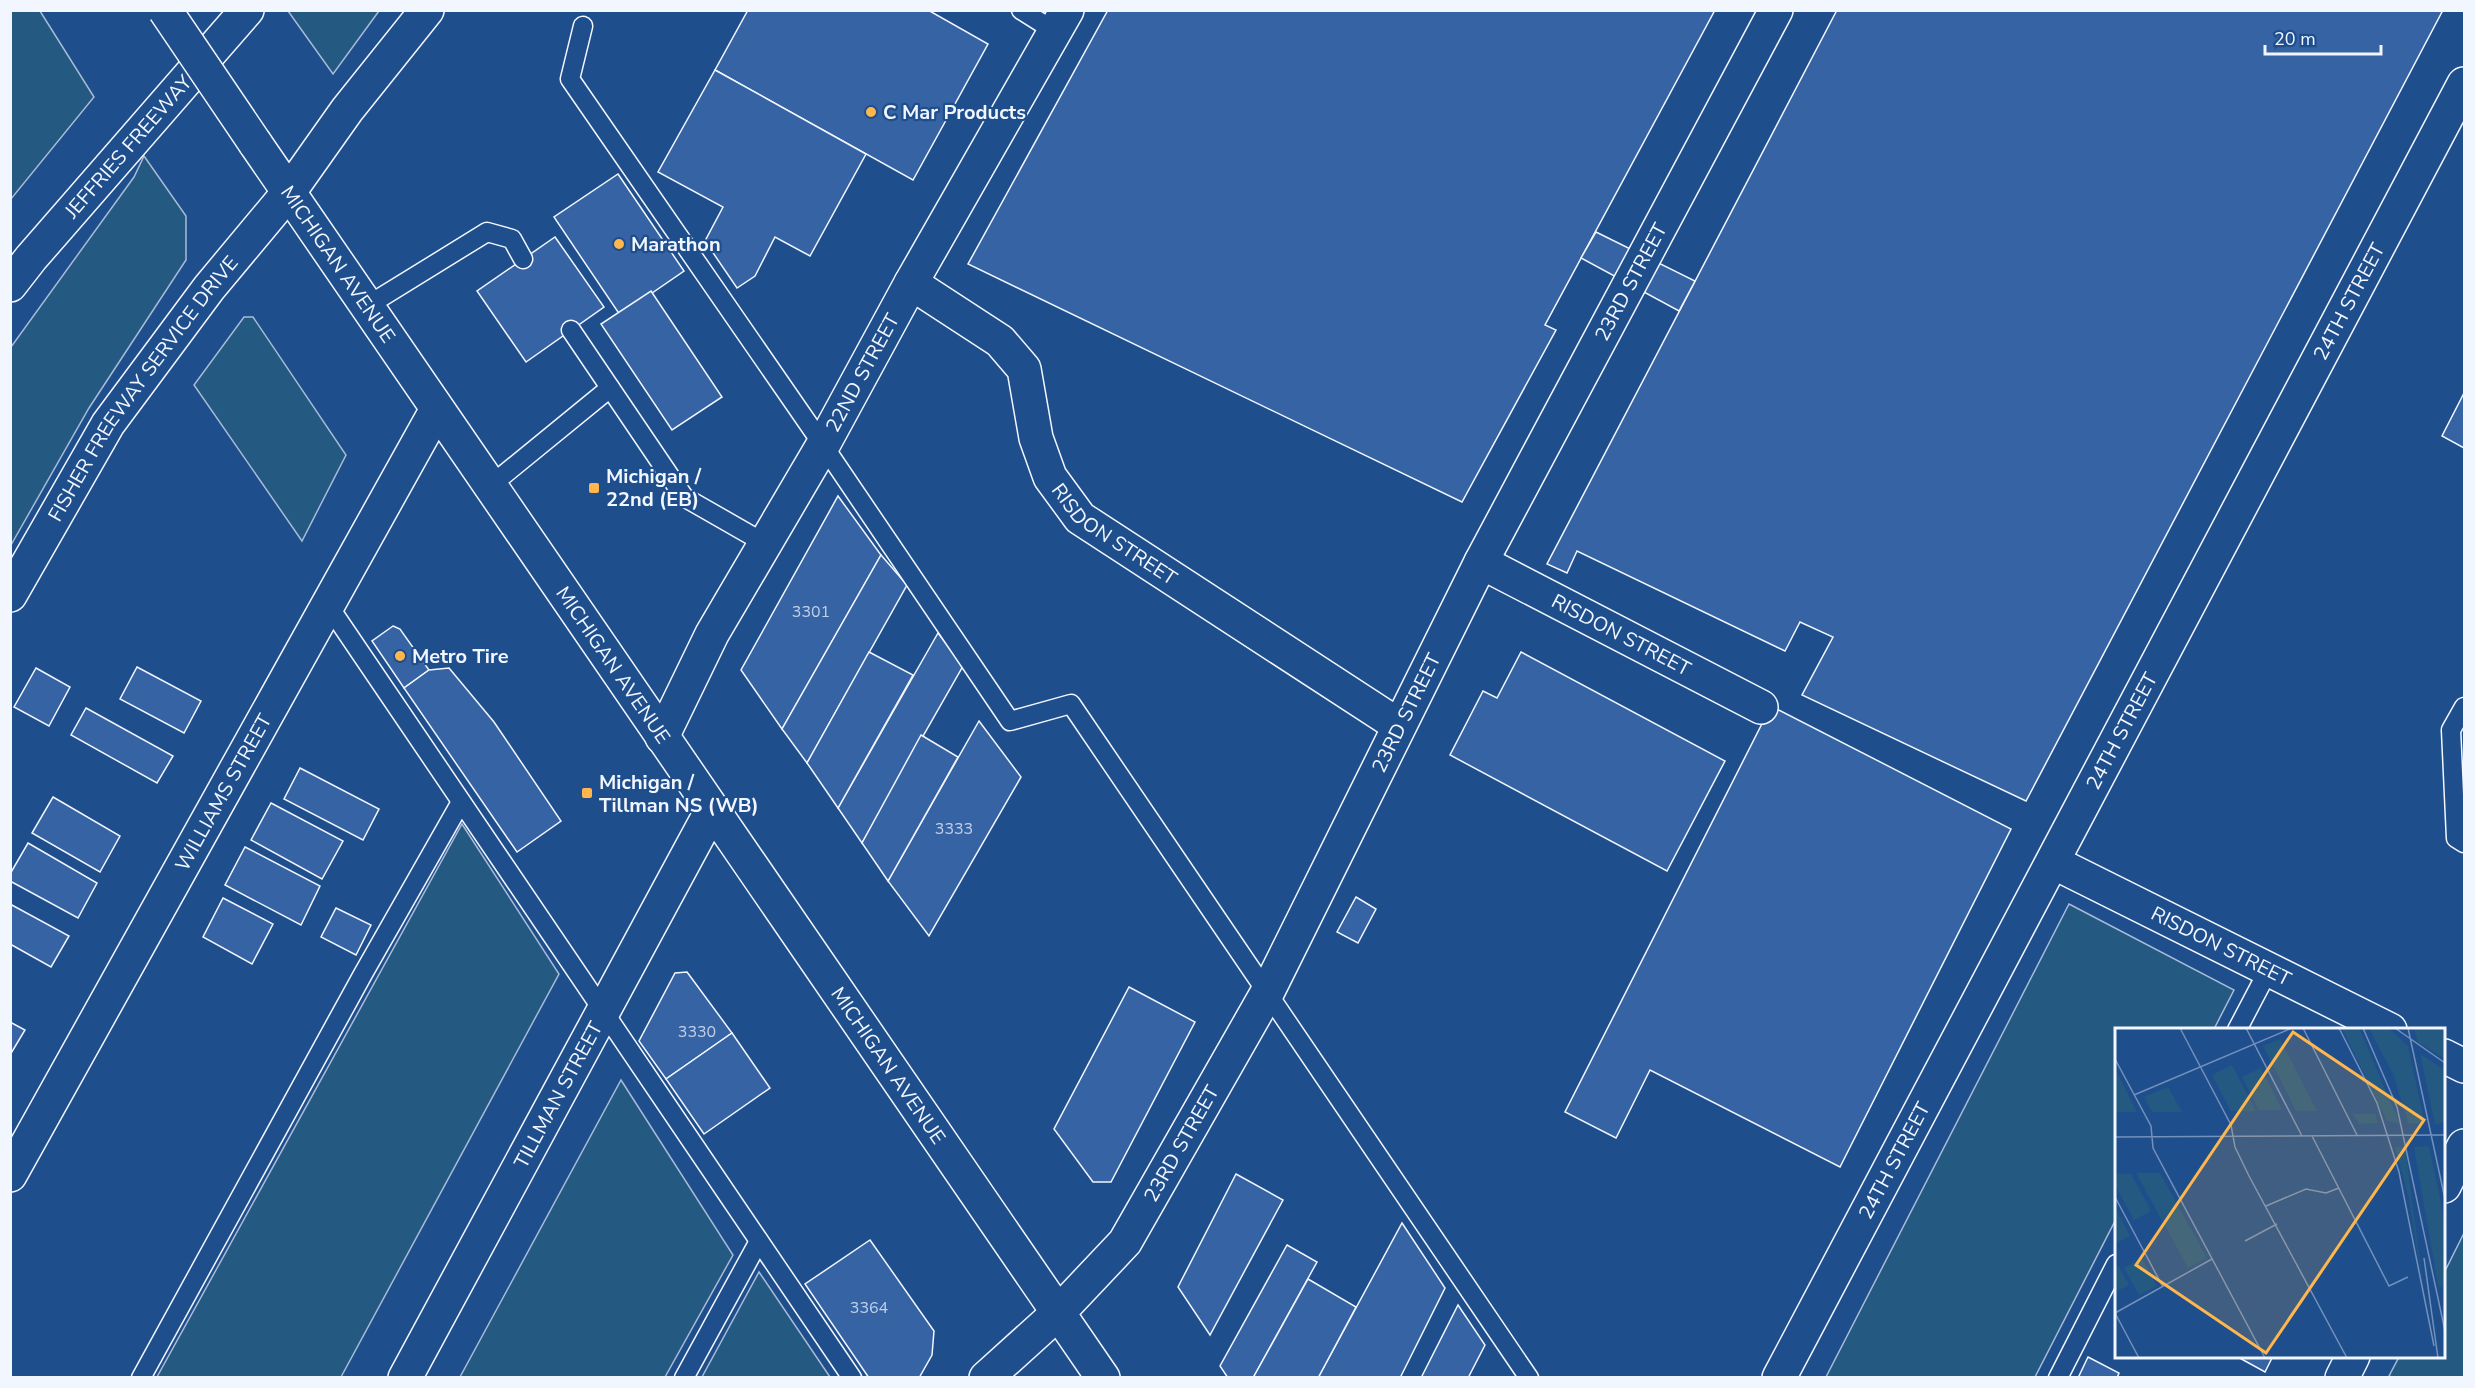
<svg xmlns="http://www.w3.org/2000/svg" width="2475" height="1388" viewBox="0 0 2475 1388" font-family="'Nunito Sans',sans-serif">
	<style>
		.green { fill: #245a82; stroke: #a8bbd7; stroke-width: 1.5 }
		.building { fill: #3563a3; stroke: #f2f6ff; stroke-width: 1.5 }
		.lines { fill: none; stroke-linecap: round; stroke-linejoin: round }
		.lane-casing { stroke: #f2f6ff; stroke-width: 21 }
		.street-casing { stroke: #f2f6ff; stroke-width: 36 }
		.secondary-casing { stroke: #f2f6ff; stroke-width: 36 }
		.primary-casing { stroke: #f2f6ff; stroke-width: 36 }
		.highway-casing { stroke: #f2f6ff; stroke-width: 36 }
		.lane { stroke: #1f4e8c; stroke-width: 18 }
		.street { stroke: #1f4e8c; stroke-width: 33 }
		.secondary { stroke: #1f4e8c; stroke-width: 33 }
		.primary { stroke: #1f4e8c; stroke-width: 33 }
		.highway { stroke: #1f4e8c; stroke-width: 33 }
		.primary-bridge-casing { stroke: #f2f6ff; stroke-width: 36; stroke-linecap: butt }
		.primary-bridge { stroke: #1f4e8c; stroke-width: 33 }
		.poi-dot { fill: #ffb74d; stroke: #1f4e8c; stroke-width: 2 }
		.labels { text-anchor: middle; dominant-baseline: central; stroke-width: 4.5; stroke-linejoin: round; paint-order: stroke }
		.number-label { font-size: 16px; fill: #c3d1e8 }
		.poi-label { font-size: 20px; font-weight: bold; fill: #f2f6ff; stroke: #1f4e8c; text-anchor: start }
		.street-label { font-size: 20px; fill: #f2f6ff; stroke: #1f4e8c }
		.inset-road { fill: none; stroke: #7391ba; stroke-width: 1.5 }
		.view { fill: #ffb74d; fill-opacity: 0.15; stroke: #ffb74d; stroke-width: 3 }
		.inset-edge { fill: none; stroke: #f2f6ff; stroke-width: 3 }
	</style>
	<rect width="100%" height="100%" fill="#1f4e8c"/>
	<g class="green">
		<path d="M11,10L40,11L94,97L11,199Z"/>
		<path d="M288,11H379L333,74Z"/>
		<path d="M144,156L186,216V260L89,408L11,545V347L134,177Z"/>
		<path d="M244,317H253L346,455L302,541L194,385Z"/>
		<path d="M462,824L559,974L341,1377H157Z"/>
		<path d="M2069,904L2234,990L2214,1029L2116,1030V1219L2035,1377H1826Z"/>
		<path d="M621,1080L733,1255L665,1377H460Z"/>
		<path d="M2464,1233V1377H2392L2389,1376L2399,1357L2444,1356V1273Z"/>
		<path d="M759,1272L830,1377H702Z"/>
	</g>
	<g class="building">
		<path d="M748,10H928L988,44L913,180L715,70Z"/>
		<path d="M1108,10H1715L1545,325L1556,330L1462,502L968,264Z"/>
		<path d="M1837,10H2443L2026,801L1802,695L1833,637L1800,622L1785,651L1577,551L1567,573L1547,564Z"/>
		<path d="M715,70L866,154L810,256L775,237L755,276L737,288L705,241L723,207L658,172Z"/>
		<path d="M618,174L684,271L620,315L554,217Z"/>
		<path d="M1596,232L1695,281L1679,311L1581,258Z"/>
		<path d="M555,237L604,307L526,362L477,291Z"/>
		<path d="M651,291L722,397L672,430L601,324Z"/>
		<path d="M2464,393V448L2442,436Z"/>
		<path d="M838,496L881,555L782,729L741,670Z"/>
		<path d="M881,555L907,585L807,763L782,729Z"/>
		<path d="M393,626L400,629L429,670L404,688L372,641Z"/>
		<path d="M938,633L963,666L862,843L838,808Z"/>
		<path d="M869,652L913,675L838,808L807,763Z"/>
		<path d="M1521,652L1725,761L1667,871L1450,755L1483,691L1497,698Z"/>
		<path d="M137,667L201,701L184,733L120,699Z"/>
		<path d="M36,668L70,687L49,726L14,707Z"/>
		<path d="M449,668L494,722L561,821L517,852L404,688L429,670Z"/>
		<path d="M1771,706L2011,829L1840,1167L1650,1070L1616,1138L1565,1112Z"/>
		<path d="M86,708L173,756L157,783L71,735Z"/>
		<path d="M979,721L1021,777L929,936L888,881Z"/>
		<path d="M921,735L958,757L888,881L862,843Z"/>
		<path d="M300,768L379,809L363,840L284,799Z"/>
		<path d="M53,797L120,836L100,872L32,833Z"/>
		<path d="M271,803L343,841L322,879L251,840Z"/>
		<path d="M28,843L97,883L78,918L10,881V874Z"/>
		<path d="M245,847L320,886L301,925L225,885Z"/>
		<path d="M1356,897L1376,909L1358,943L1337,932Z"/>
		<path d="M223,898L273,924L252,964L203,937Z"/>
		<path d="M10,904L69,936L51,967L10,944Z"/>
		<path d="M336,908L371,925L356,955L321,937Z"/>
		<path d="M687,972L732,1033L666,1079L639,1041L675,973Z"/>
		<path d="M1129,987L1195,1022L1111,1182H1093L1054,1129Z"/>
		<path d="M10,1022L25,1030L10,1055Z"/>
		<path d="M732,1033L770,1088L704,1134L666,1079Z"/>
		<path d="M1236,1174L1283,1200L1210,1335L1178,1287Z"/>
		<path d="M1402,1223L1445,1288L1400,1378H1318Z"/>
		<path d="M870,1240L934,1331L932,1355L919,1378H869L805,1284Z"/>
		<path d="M1287,1245L1317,1262L1253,1378H1228L1220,1366Z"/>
		<path d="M1308,1279L1356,1307L1318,1378H1253Z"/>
		<path d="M1458,1305L1485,1345L1468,1378H1421Z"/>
		<path d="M2236,1356H2273L2265,1372Z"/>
		<path d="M2088,1357L2119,1373L2117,1378H2078Z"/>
	</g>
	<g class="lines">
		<defs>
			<g id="lane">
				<path d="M1021,10L1056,32"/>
				<path d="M583,26L570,79L823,445L1010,721L1071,704L1529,1378"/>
				<path d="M367,306L487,232L512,239L523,259"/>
				<path d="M571,330L684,497L766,544"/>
				<path d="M490,486L610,388"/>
				<path d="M328,605L852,1378"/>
				<path d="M2464,707L2451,730L2456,838L2464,843"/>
				<path d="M2237,1030L2269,969"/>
				<path d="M141,1378L363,974L461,802"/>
				<path d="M684,1378L759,1241"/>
				<path d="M2058,1378L2116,1264"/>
			</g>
			<g id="street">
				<path id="s1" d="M911,283L1000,341L1024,369L1036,438L1050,477L1080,518L1398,725"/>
				<path id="s2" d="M1481,562L1761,707"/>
				<path id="s3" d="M662,737L712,634L823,445L911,283L1067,10"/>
				<path id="s4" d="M2053,862L2390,1030"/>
				<path d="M2444,1056L2464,1066"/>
				<path id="s5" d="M10,1175L437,409"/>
				<path d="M2444,1186L2464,1146"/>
				<path id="s6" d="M405,1378L712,810"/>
				<path id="s7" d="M986,1378L1058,1313L1125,1242L1266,995L1481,562L1776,10"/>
				<path id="s8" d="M1779,1378L2464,84"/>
				<path d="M2342,1378L2353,1356"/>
			</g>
			<g id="secondary">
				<path id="s9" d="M10,595L108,424L209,288L289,192L347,110L427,10"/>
			</g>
			<g id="primary">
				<path id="s10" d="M255,143L1103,1378"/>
			</g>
			<g id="highway">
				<path id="s11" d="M10,285L31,258L247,10"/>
			</g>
		</defs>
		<use href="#lane" class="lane-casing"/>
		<use href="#street" class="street-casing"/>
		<use href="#secondary" class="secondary-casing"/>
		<use href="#primary" class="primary-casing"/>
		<use href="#highway" class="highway-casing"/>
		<use href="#lane" class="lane"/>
		<use href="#street" class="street"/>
		<use href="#secondary" class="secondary"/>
		<use href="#primary" class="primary"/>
		<use href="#highway" class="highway"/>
		<defs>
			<path id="primary-bridge" d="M165,10L255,143"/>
		</defs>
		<use href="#primary-bridge" class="primary-bridge-casing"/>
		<use href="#primary-bridge" class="primary-bridge"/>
	</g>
	<g class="poi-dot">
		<circle cx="871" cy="112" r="6"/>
		<circle cx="619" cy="244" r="6"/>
		<rect x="588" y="482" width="12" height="12" rx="3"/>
		<circle cx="400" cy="656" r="6"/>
		<rect x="581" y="787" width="12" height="12" rx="3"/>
	</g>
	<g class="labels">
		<g class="number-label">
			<text x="811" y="612">3301</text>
			<text x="954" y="829">3333</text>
			<text x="697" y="1032">3330</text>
			<text x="869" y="1308">3364</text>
		</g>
		<g class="poi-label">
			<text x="883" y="112">C Mar Products</text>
			<text x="631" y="244">Marathon</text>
			<text x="606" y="476">Michigan /<tspan x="606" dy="23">22nd (EB)</tspan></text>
			<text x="412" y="656">Metro Tire</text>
			<text x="599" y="782">Michigan /<tspan x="599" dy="23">Tillman NS (WB)</tspan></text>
		</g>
		<g class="street-label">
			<text stroke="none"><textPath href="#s11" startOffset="182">JEFFRIES FREEWAY</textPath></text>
			<text stroke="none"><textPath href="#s10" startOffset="147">MICHIGAN AVENUE</textPath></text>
			<text stroke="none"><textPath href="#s7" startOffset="1280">23RD STREET</textPath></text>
			<text stroke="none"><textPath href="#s8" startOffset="1218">24TH STREET</textPath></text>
			<text stroke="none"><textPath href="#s3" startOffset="416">22ND STREET</textPath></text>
			<text stroke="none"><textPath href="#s9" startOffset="246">FISHER FREEWAY SERVICE DRIVE</textPath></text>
			<text stroke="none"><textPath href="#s1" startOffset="342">RISDON STREET</textPath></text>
			<text stroke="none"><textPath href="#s2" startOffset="158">RISDON STREET</textPath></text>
			<text stroke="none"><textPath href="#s10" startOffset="633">MICHIGAN AVENUE</textPath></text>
			<text stroke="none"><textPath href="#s7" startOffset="794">23RD STREET</textPath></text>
			<text stroke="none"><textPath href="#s8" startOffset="732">24TH STREET</textPath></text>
			<text stroke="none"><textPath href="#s5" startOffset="438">WILLIAMS STREET</textPath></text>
			<text stroke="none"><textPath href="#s4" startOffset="188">RISDON STREET</textPath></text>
			<text stroke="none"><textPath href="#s10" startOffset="1119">MICHIGAN AVENUE</textPath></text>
			<text stroke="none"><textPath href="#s6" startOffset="322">TILLMAN STREET</textPath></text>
			<text stroke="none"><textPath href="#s7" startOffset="308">23RD STREET</textPath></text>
			<text stroke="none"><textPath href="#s8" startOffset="246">24TH STREET</textPath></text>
		</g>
	</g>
	<g transform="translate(2115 1028)">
		<rect width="330" height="330" fill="#1f4e8c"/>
		<path d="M227,0H244L285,96L272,93ZM254,0H273L293,18L310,96L293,95L279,48ZM299,0H330V31L303,14ZM165,11L202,83H181L148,18ZM305,26L330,42V95L320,96ZM117,37L141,83H116L97,47ZM146,40L167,82H144L127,49ZM0,41L22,84H0ZM53,59L67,84H37L29,69ZM238,86H260L263,95L244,96ZM314,118L330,194L328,260L323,257L299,119ZM280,119H290L311,278L294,171ZM21,145H45L92,230L73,240ZM0,146H16L36,183L19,192L0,157ZM0,179L15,208L0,216ZM27,230L42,258L24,267L9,240ZM3,237L14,257L0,264V238Z" fill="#245a82"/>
		<path class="inset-road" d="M65,0L116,97L120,119L134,148L232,330M131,0L187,108M188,0L242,107M224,0L262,75L284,144L319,318M248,0L282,79L330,303M280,0L330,35M293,0L330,171M0,31L36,98L38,120L150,330M19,67L177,0M197,108L274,258L293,249M0,109L330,107M0,169L48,259M151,178L191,161L211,165L224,160M130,213L162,196M309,230L323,330M0,285L97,231M0,285L24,330"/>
		<path class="view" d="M178,4L309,92L151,325L21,237Z"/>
		<rect width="330" height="330" class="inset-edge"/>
	</g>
	<rect width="2475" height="1388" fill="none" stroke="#f2f6ff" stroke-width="24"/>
	<path d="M2265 45v9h116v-9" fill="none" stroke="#f2f6ff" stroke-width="3"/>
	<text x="2274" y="45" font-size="18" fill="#f2f6ff" stroke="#1f4e8c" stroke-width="4.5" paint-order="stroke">20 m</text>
</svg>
